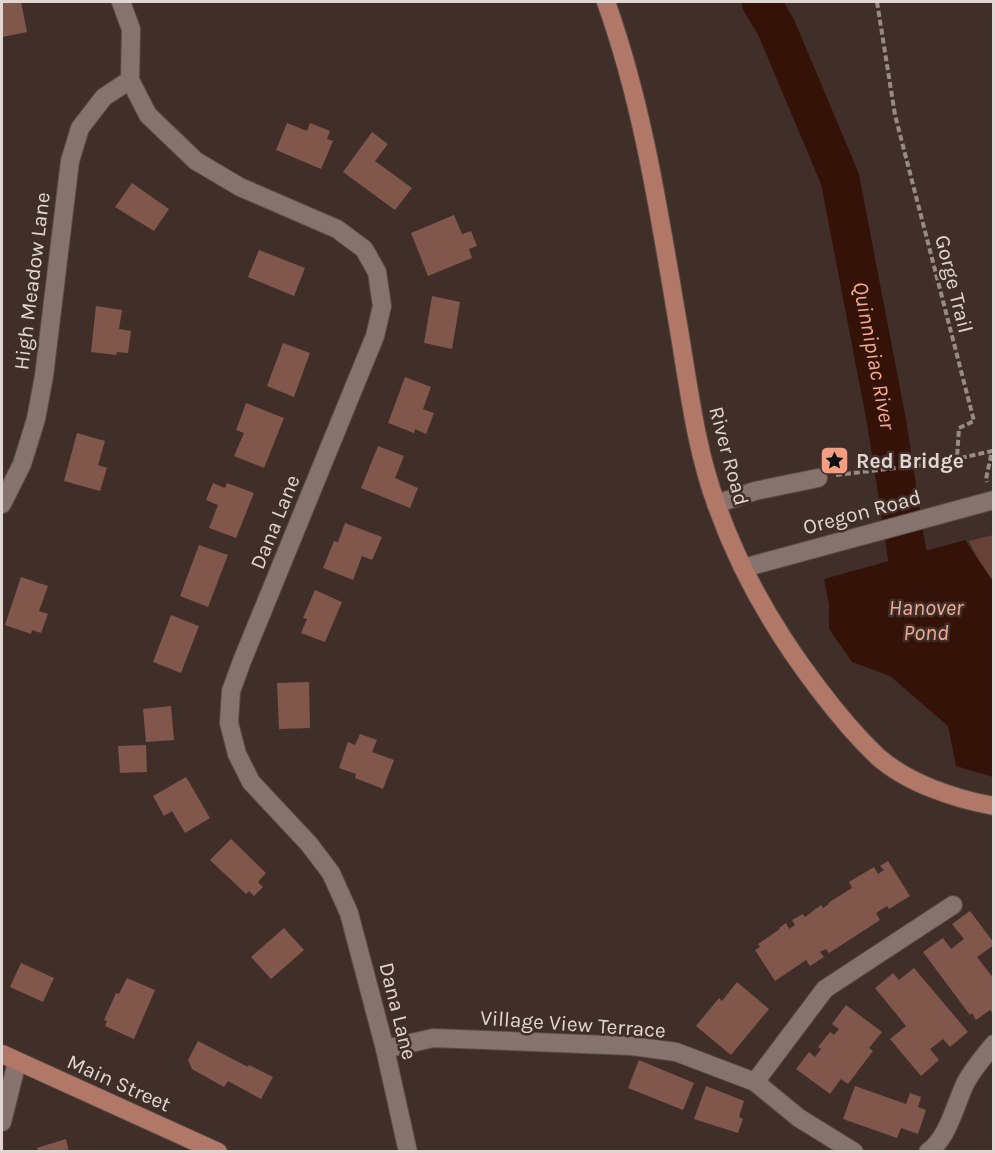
<svg xmlns="http://www.w3.org/2000/svg" width="995" height="1153" viewBox="0 0 995 1153" font-family="Karla,sans-serif">
	<style>
		.green { fill: #674135 }
		.water { fill: #351207 }
		.lines { fill: none; stroke-linecap: round; stroke-linejoin: round }
		.river { stroke: #351207; stroke-width: 39 }
		.building { fill: #80574a }
		.minor-casing { stroke: #5a4c48; stroke-width: 20 }
		.major-casing { stroke: #5a4c48; stroke-width: 20 }
		.path { stroke: #988b86; stroke-width: 4; stroke-dasharray: 6 3; stroke-linecap: butt }
		.minor { stroke: #87736d; stroke-width: 18 }
		.major { stroke: #b17867; stroke-width: 18 }
		.labels { text-anchor: middle; dominant-baseline: central; stroke-width: 5; stroke-linejoin: round; paint-order: stroke }
		.street-label { font-size: 21px; fill: #e1d6d2; stroke: #402f29 }
		.poi-label { font-size: 21px; font-weight: bold; fill: #e1d6d2; stroke: #402f29; text-anchor: start }
		.water-label { font-size: 22px; font-style: italic; fill: #f2ab95; stroke: #402f29 }
	</style>
	<rect width="100%" height="100%" fill="#402f29"/>
	<path class="green" d="M993,535V589L969,541Z"/>
	<path class="water" d="M965,540L993,581V777L956,766L948,726L890,676L852,662L829,629V604L824,579Z"/>
	<g class="lines">
		<path class="river" id="s1" d="M761,2L776,27L840,179L887,424L913,593L923,605"/>
	</g>
	<g class="building">
		<path d="M2,2H21L27,32L2,37Z"/>
		<path d="M287,123L307,131L310,123L330,131L327,139L333,141L321,169L276,150Z"/>
		<path d="M372,132L388,144L375,161L412,188L395,210L343,172Z"/>
		<path d="M132,183L169,209L154,231L115,207Z"/>
		<path d="M454,215L462,234L471,231L477,246L469,249L472,258L428,276L411,233Z"/>
		<path d="M259,250L305,268L294,296L248,277Z"/>
		<path d="M432,296L460,302L452,349L424,343Z"/>
		<path d="M96,306L122,310L119,329L131,331L128,353L117,352L116,355L91,352Z"/>
		<path d="M283,343L310,353L294,397L267,386Z"/>
		<path d="M405,377L431,387L423,409L434,413L426,434L415,429L414,433L388,423Z"/>
		<path d="M246,403L284,418L264,468L234,456L244,433L236,430Z"/>
		<path d="M77,433L105,441L98,465L107,468L100,491L64,481Z"/>
		<path d="M378,446L404,456L395,478L418,488L410,508L361,488Z"/>
		<path d="M213,483L225,488L227,483L254,493L236,538L209,528L218,505L206,500Z"/>
		<path d="M345,523L382,537L372,560L362,556L353,580L323,568L334,541L338,542Z"/>
		<path d="M199,545L228,555L208,607L180,596Z"/>
		<path d="M21,577L48,586L39,611L48,614L41,633L32,630L31,634L5,625Z"/>
		<path d="M315,590L342,602L325,642L301,633L307,619L303,618Z"/>
		<path d="M171,615L199,626L181,673L153,662Z"/>
		<path d="M309,682L310,728L279,729L277,683Z"/>
		<path d="M171,706L174,740L146,742L143,709Z"/>
		<path d="M360,734L377,740L372,752L394,760L383,789L355,778L356,774L339,768L348,742L355,745Z"/>
		<path d="M146,745L147,772L120,773L118,746Z"/>
		<path d="M186,777L210,818L185,833L172,811L164,816L153,796Z"/>
		<path d="M231,839L266,873L258,882L263,887L254,896L249,891L246,894L210,860Z"/>
		<path d="M888,861L910,896L889,909L887,906L876,913L880,920L829,953L826,949L820,952L824,957L810,966L806,960L775,981L755,950L760,947L758,944L780,929L779,928L786,923L789,929L795,925L792,920L803,914L805,917L821,905L823,908L829,904L828,903L852,888L849,882L874,867L878,874L884,870L880,866Z"/>
		<path d="M970,911L994,943V945L977,957L994,979V1015L990,1010L976,1020L972,1013L970,1015L923,952L943,938L951,949L964,939L952,924Z"/>
		<path d="M284,928L304,950L271,979L251,957Z"/>
		<path d="M21,963L54,978L43,1002L10,987Z"/>
		<path d="M914,968L968,1032L950,1047L943,1039L930,1049L939,1060L921,1076L890,1039L906,1026L875,988L893,973L899,980Z"/>
		<path d="M127,978L155,990L134,1039L105,1026L107,1021L104,1020L116,993L119,994Z"/>
		<path d="M737,982L769,1009L731,1055L696,1026L719,998L722,1001Z"/>
		<path d="M846,1005L882,1032L869,1048L873,1051L848,1084L841,1079L830,1094L796,1069L809,1052L815,1057L821,1049L818,1047L830,1032L834,1035L839,1029L832,1024Z"/>
		<path d="M198,1041L248,1067L249,1065L273,1077L261,1099L228,1081L224,1087L192,1069L188,1060Z"/>
		<path d="M639,1060L694,1083L683,1110L628,1088Z"/>
		<path d="M706,1086L744,1101L739,1117L743,1119L738,1133L694,1119Z"/>
		<path d="M855,1086L906,1104L910,1093L921,1097L918,1107L926,1110L918,1134L901,1128L897,1138L843,1119Z"/>
		<path d="M66,1139L69,1152H38L37,1148Z"/>
	</g>
	<g class="lines">
		<defs>
			<g id="minor">
				<path d="M121,2L131,29L130,80L148,115L196,161L240,187L337,229L364,249L377,272L382,306L375,336L242,661L231,691L229,723L237,754L251,782L309,844L331,873L349,913L385,1049L408,1152"/>
				<path d="M2,504L22,464L36,419L44,376L70,161L80,128L104,97L130,80"/>
				<path d="M716,504L755,491L818,478"/>
				<path d="M743,568L994,500"/>
				<path d="M385,1049L433,1038L632,1046L676,1052L755,1082L825,989L953,905"/>
				<path d="M755,1082L799,1118L854,1152"/>
				<path d="M2,1122L17,1062"/>
				<path d="M928,1152C949,1137 955,1104 966,1082C973,1069 984,1056 994,1044"/>
			</g>
			<g id="major">
				<path d="M606,2C644,108 660,219 679,330C689,389 696,450 717,506C740,571 776,633 818,688C836,712 855,735 877,756C907,783 955,799 994,806"/>
				<path d="M2,1054L218,1152"/>
			</g>
		</defs>
		<use href="#minor" class="minor-casing"/>
		<use href="#major" class="major-casing"/>
		<g class="path">
			<path d="M877,2L895,115L974,421L959,428L957,458"/>
			<path d="M836,475L939,463L992,451L986,479L987,482"/>
		</g>
		<use href="#minor" class="minor"/>
		<use href="#major" class="major"/>
	</g>
	<defs>
		<symbol id="sight-square" viewBox="-11 -11 22 22"><rect x="-9" y="-9" width="18" height="18" rx="4" fill="#f39f84" stroke="#402f29"/><path d="M0-6L1.8-2.2L6-1.7L2.9 1.2L3.7 5.4L0 3.3L-3.7 5.4L-2.9 1.2L-6-1.7L-1.8-2.2Z" fill="#111"/></symbol>
	</defs>
	<g fill-rule="evenodd">
		<use href="#sight-square" x="818" y="444" width="33" height="33"/>
	</g>
	<g class="labels">
		<g class="street-label">
			<text transform="translate(32 281) rotate(-83)">High Meadow Lane</text>
			<text transform="translate(954 284) rotate(76)">Gorge Trail</text>
			<text transform="translate(729 456) rotate(75)">River Road</text>
			<text transform="translate(862 512) rotate(-15)">Oregon Road</text>
			<text transform="translate(275 522) rotate(-68)">Dana Lane</text>
			<text transform="translate(398 1011) rotate(76)">Dana Lane</text>
			<text transform="translate(573 1024) rotate(4)">Village View Terrace</text>
			<text transform="translate(119 1083) rotate(24)">Main Street</text>
		</g>
		<g class="poi-label">
			<text x="856" y="461">Red Bridge</text>
		</g>
		<g class="water-label">
			<text stroke="none"><textPath href="#s1" startOffset="374">Quinnipiac River</textPath></text>
			<text x="926" y="608">Hanover<tspan x="926" dy="25">Pond</tspan></text>
		</g>
	</g>
	<rect width="995" height="1153" fill="none" stroke="#e1d6d2" stroke-width="6"/>
</svg>
